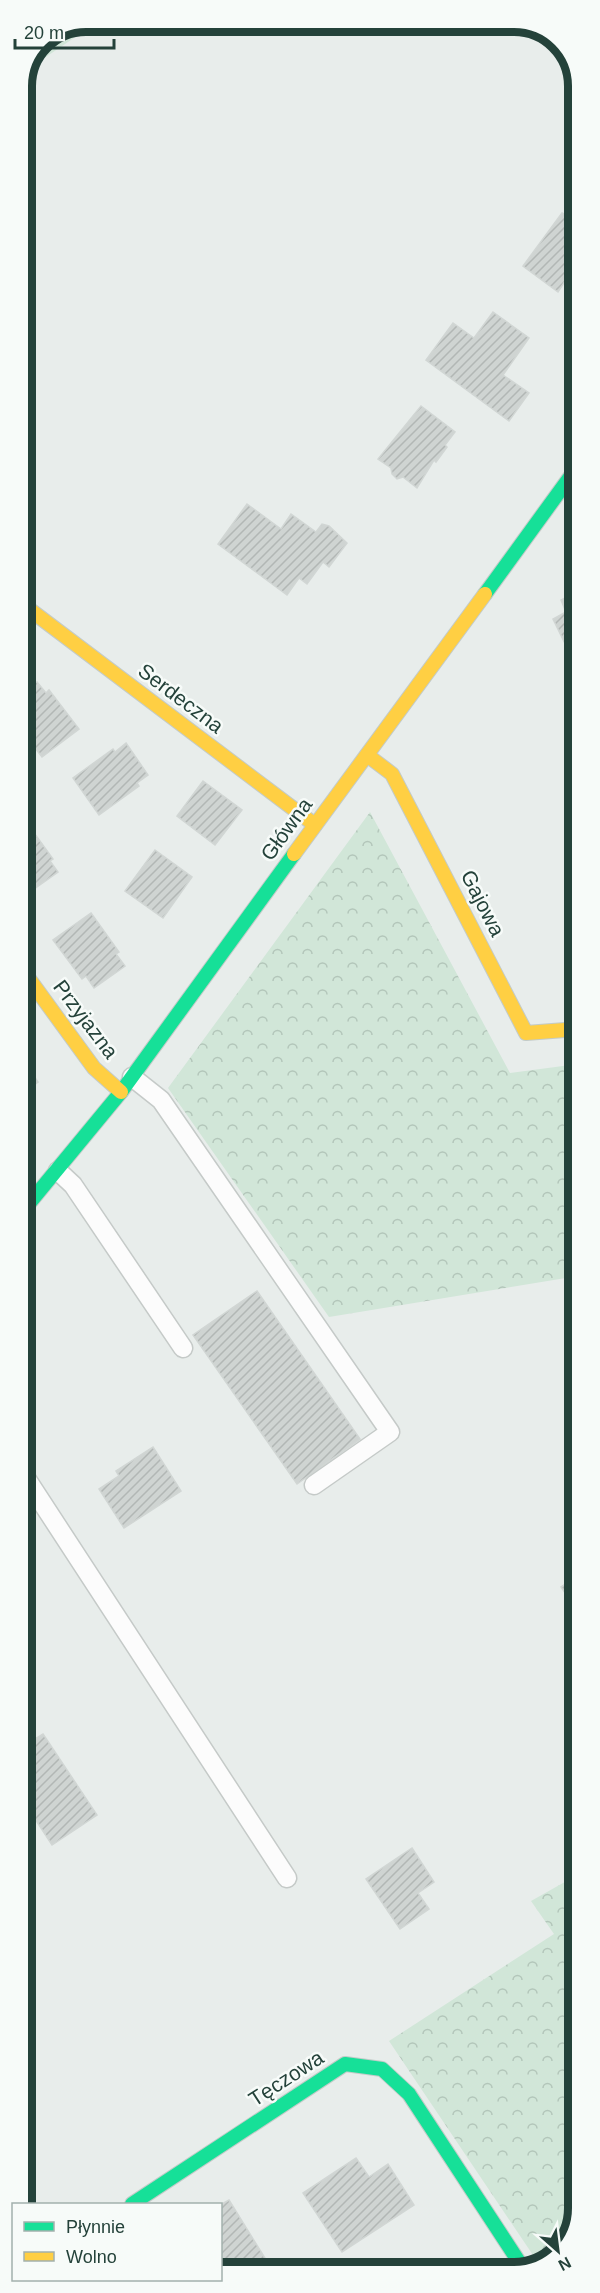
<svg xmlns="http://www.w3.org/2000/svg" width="600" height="2293" viewBox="0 0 600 2293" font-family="Helvetica,sans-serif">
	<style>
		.grass { fill: #d1e6d8 }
		.forest { fill: url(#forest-crowns) }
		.building { fill: url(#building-hatch); stroke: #d1d6d4; stroke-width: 1.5 }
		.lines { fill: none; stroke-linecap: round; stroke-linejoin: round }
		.lane-casing { stroke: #c5cac8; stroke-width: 21 }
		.fast-casing { stroke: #c3cbc8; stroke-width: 16 }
		.slow-casing { stroke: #c3cbc8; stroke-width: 16 }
		.lane { stroke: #fcfcfc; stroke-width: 18 }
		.fast { stroke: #16e098; stroke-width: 14 }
		.slow { stroke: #ffcf43; stroke-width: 14 }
		.labels { text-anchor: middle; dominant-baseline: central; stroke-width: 5; stroke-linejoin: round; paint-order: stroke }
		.street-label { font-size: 21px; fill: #24423a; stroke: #f7fbf9 }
		.rim { fill: none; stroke: #24423a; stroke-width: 8 }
	</style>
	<defs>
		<pattern id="forest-crowns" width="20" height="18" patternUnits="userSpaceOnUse" patternTransform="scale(1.5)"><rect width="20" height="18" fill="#d1e6d8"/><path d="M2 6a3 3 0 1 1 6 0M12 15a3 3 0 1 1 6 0" fill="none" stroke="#b3c6ba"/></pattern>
		<pattern id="building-hatch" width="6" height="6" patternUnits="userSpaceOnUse" patternTransform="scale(1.5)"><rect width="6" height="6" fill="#cfd4d2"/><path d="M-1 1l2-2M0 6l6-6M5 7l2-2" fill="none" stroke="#b2b7b5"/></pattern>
	</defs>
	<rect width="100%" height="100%" fill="#e8edeb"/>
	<path class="grass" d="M85,21H99L28,69L40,40Z"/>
	<g class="forest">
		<path d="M370,812L510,1073L578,1064V1276L329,1317L168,1088Z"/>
		<path d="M579,1874V2208L563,2250L539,2264L389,2041L554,1934L531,1901Z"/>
	</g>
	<g class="building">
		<path d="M562,213L578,220V272L571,281L567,278L558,292L523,266Z"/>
		<path d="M493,312L529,338L503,375L529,393L509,421L426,360L453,323L474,338Z"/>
		<path d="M421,406L455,432L445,445L447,447L436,462L434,460L417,488L403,477L397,479L392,474L391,468L378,459Z"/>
		<path d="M247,504L281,529L291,514L316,532L322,524L329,526L347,543L329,567L323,562L307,584L299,578L287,595L218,544Z"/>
		<path d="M578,591V660L574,662L553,619L566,612L561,600Z"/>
		<path d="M37,682L46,693L49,690L79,729L42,757L21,730V693Z"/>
		<path d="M126,743L148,775L137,783L139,786L99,815L73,778L113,749L115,752Z"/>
		<path d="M203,781L242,810L215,845L177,816Z"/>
		<path d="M24,819L53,859L50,861L58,872L27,894L21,886V821Z"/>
		<path d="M155,850L192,877L163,918L125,891Z"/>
		<path d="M91,913L119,952L116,954L125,966L94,988L86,976L82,979L53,940Z"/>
		<path d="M22,1058L38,1082L22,1094Z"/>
		<path d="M257,1291L360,1439L297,1484L193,1335Z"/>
		<path d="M153,1447L181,1491L124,1528L99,1489L119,1476L116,1471Z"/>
		<path d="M579,1575V1613L561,1587Z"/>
		<path d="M43,1734L97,1815L52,1845L22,1799V1747Z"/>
		<path d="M412,1848L434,1882L418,1893L429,1909L400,1929L366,1879Z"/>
		<path d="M356,2158L369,2177L388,2164L414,2205L342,2252L303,2193Z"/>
		<path d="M229,2200L268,2263L255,2271H220V2205Z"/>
	</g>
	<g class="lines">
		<defs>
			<g id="lane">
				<path d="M132,1077L161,1100L390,1432L314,1485"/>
				<path d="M58,1171L73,1185L183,1348"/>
				<path d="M22,1472L287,1878"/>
			</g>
			<g id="fast">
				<path d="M485,594L578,466"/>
				<path d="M22,1212L121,1092L294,854"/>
				<path d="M132,2204L345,2064L382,2069L409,2094L525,2271"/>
			</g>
			<g id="slow">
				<path d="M21,603L315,825"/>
				<path d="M367,755L392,774L526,1033L578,1029"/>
				<path d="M294,854L485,594"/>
				<path d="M21,968L94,1068L121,1092"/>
			</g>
		</defs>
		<use href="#lane" class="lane-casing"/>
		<use href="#fast" class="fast-casing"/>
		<use href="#slow" class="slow-casing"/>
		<use href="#lane" class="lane"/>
		<use href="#fast" class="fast"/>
		<use href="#slow" class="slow"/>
	</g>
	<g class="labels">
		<g class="street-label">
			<text transform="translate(181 698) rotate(37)">Serdeczna</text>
			<text transform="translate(286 829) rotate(-54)">Główna</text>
			<text transform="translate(483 903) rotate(63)">Gajowa</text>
			<text transform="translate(86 1019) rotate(53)">Przyjazna</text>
			<text transform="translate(286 2078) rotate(-33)">Tęczowa</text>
		</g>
	</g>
	<path d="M0 0H600V2293H0ZM86 32H514A54 54 0 0 1 568 86V2208A54 54 0 0 1 514 2262H86A54 54 0 0 1 32 2208V86A54 54 0 0 1 86 32Z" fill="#f7fbf9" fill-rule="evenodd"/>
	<path class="rim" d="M86 32H514A54 54 0 0 1 568 86V2208A54 54 0 0 1 514 2262H86A54 54 0 0 1 32 2208V86A54 54 0 0 1 86 32Z"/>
	<rect x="12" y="2203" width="210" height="78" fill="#f7fbf9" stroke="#a3b1ad" stroke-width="1.5"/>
	<rect x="24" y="2222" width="30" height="9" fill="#16e098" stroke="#a3b1ad" stroke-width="1.5"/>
	<text x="66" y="2233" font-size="18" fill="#24423a">Płynnie</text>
	<rect x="24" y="2252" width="30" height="9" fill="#ffcf43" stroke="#a3b1ad" stroke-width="1.5"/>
	<text x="66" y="2263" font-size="18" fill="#24423a">Wolno</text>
	<g transform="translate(558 2251) rotate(152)" stroke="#f7fbf9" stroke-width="4.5" paint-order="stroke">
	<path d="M0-4.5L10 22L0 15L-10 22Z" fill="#24423a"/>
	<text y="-9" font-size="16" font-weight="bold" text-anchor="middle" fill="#24423a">N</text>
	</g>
	<path d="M15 39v9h99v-9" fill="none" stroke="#24423a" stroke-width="3"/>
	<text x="24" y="39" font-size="18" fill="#24423a" stroke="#f7fbf9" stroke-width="4.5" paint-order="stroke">20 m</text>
</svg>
